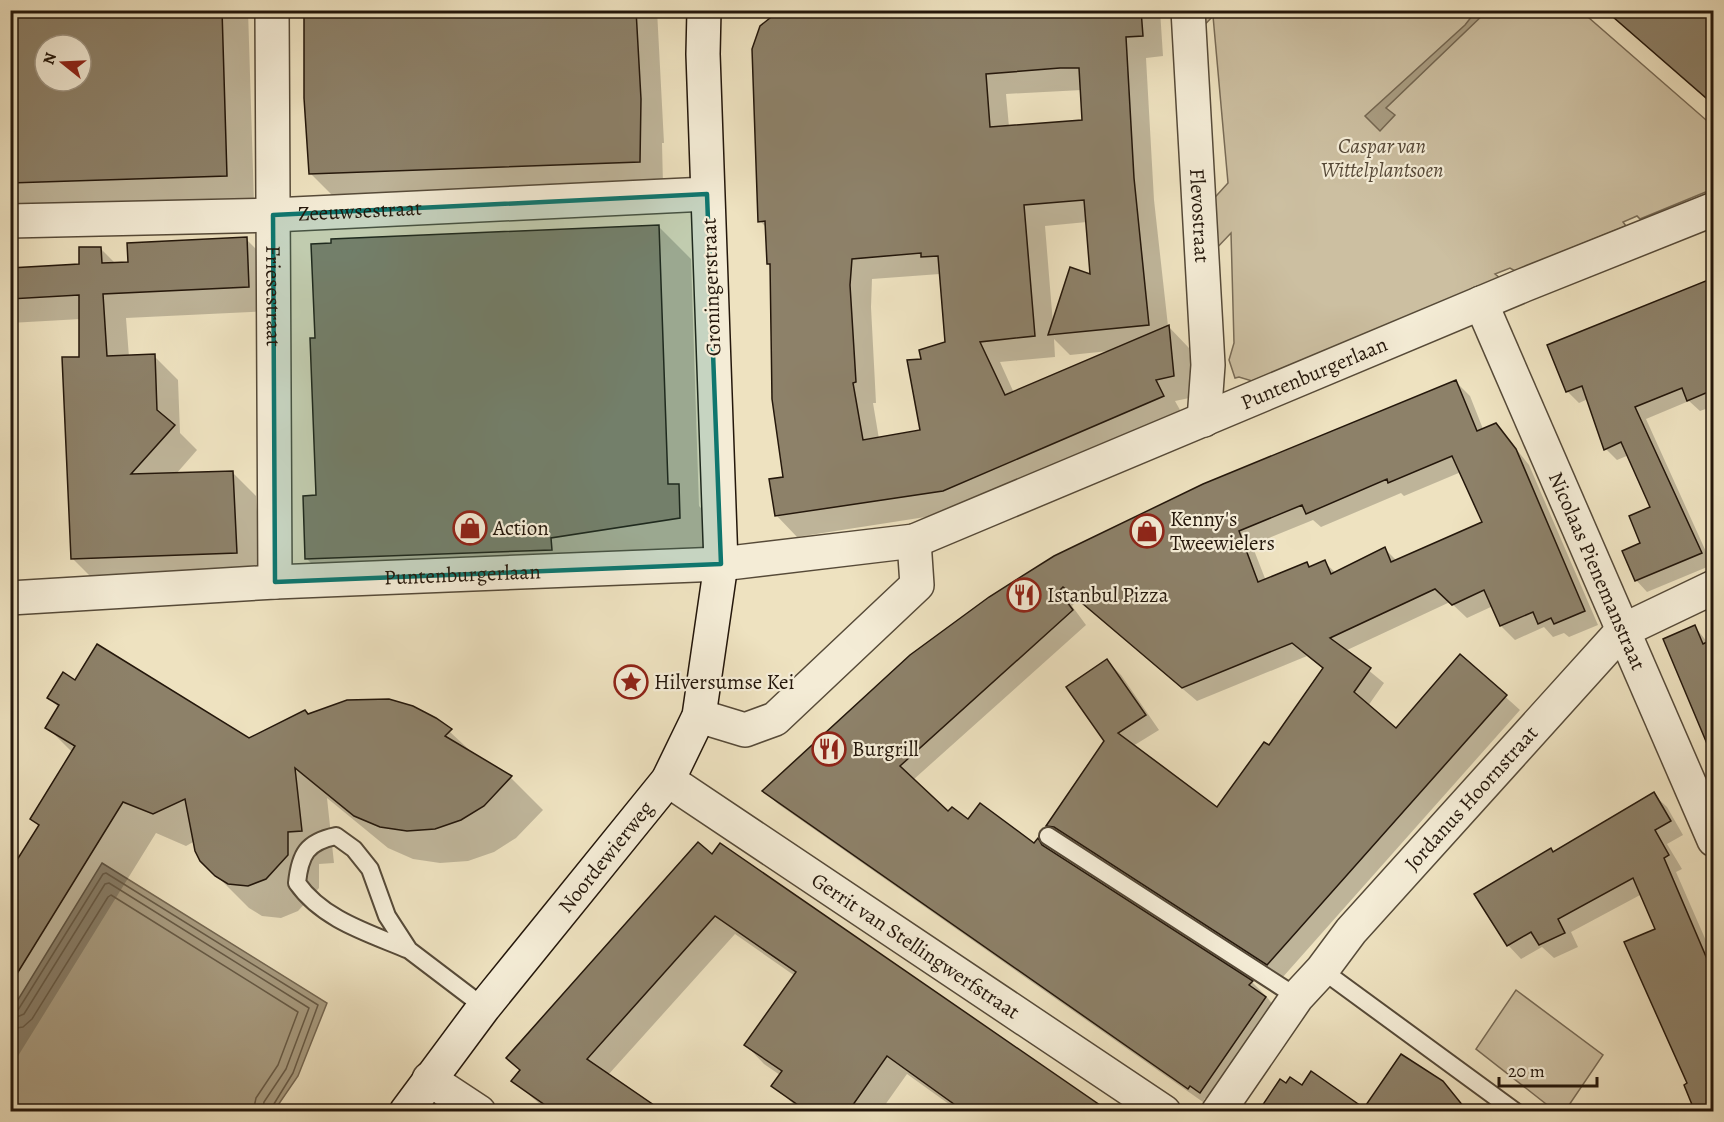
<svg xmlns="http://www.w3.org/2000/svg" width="1724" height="1122" viewBox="0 0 1724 1122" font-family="Alegreya,serif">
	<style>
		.green { fill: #ccbfa1; stroke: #786b56; stroke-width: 1.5 }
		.water { fill: #a99d82; stroke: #746752; stroke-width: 1.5 }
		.shadow { fill: #0003; fill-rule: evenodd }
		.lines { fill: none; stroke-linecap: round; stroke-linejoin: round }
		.shore { stroke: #665a46; stroke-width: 1.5 }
		.building { fill: #8d8169; stroke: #24170b; stroke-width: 1.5; fill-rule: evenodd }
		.lane-casing { stroke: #564a38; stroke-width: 20 }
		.street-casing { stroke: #564a38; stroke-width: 36 }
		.secondary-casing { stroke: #24170b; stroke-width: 36 }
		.lane { stroke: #f4ecd6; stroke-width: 16 }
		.street { stroke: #f4ecd6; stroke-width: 33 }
		.secondary { stroke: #f4ecd6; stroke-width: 33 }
		.marked { fill: #0f766e; fill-opacity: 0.2; stroke: #0f766e; stroke-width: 4.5; stroke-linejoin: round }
		.labels { text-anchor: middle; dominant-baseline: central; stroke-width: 4.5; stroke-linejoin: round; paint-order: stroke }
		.park-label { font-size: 21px; font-style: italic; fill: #564938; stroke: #f4ecd6 }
		.street-label { font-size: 21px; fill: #24170b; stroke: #f4ecd6 }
		.poi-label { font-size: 21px; fill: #24170b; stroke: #f4ecd6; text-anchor: start }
	</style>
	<rect width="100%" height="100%" fill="#eee2c0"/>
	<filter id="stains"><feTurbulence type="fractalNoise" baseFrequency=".00333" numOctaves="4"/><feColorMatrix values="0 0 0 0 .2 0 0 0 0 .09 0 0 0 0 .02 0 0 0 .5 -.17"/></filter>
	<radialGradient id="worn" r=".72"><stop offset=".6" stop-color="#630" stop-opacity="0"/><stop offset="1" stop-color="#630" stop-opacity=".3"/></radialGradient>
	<g class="green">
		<path d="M1191,11H1581L1713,126V189L1640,219L1637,216L1623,222L1626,226L1515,271L1510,268L1495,274L1500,278L1252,381L1239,377L1235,378L1229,360L1234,343L1231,233L1211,254L1207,206L1228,183L1213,16L1194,36Z"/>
		<path d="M1516,990L1603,1055L1565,1111H1555L1476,1049Z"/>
	</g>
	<g class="water">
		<path d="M1476,11H1487L1386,108L1395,115L1380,131L1365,116L1465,25Z"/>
		<path d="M102,863L327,1003L298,1076L274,1111H11V1011Z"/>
	</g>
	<g class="shadow">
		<path d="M10,10H248L254,203L10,211ZM45,45H81V81H45Z"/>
		<path d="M305,10H657L664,143H662L663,185L334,197L310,173Z"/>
		<path d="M789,10H1160L1163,56L1146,58L1154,200L1168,326L1189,348L1194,397L1175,401L1184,417L964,511L797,537L777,516L784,478L772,267L768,263L767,228L760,221L758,32L769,18ZM1082,90L1084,122L1009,127L1006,94ZM1087,222L1091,276L1053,324L1045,226ZM940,274L946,343L923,361L922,431L879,439L873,403H876L871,307L872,279ZM1054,339L1070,355L1109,351L1014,393L1000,362L1055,357Z"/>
		<path d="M1607,10H1714V104L1615,18Z"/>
		<path d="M659,227L691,259L699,506L711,518V550L339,591L306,558L317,497Z"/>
		<path d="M246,239L270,263L272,311L126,318L129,357L154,356L178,380L180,433L197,450L176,474L232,472L256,496L261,576L96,582L72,558L81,319L10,323V269L81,266L100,248L116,264L129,263Z"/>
		<path d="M1714,279V406L1700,411L1689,401L1646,419L1712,565L1647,592L1636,580L1642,544L1652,508L1629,455L1617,460L1606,449L1588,399L1579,403L1567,391L1549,346Z"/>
		<path d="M1456,382L1470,396L1483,429L1496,424L1529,465L1598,625L1569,637L1564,633L1553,637L1544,627L1515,640L1501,626L1493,606L1467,618L1450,602L1345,651L1384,683L1368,706L1396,730L1460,656L1520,710L1282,978L1061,840L1048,826L1106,741L1107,661L1121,675L1159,730L1133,746L1217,809L1269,747L1324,669L1307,656L1197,701L1078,600L1072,606L1086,625L913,780L949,814L1035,845L1038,840L1049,851L1252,982L1266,996L1279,1012L1215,1106L1205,1098L1203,1102L778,804L764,791L911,656ZM1461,472L1484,523L1397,561L1385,549L1336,573L1324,562L1311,567L1307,564L1266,581L1252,545L1313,520L1321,527L1401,493L1404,496Z"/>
		<path d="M1695,627L1708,643L1714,641V754L1665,640Z"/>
		<path d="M75,682L249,740L309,716L436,719L478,758L511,778L543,810L516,838L494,852L468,861L440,863L413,859L388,848L327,798L334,863L319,864V888L298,911L281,918L262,916L249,908L216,875L195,841L186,846L156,833L10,1069V873L40,827L32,819L72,752L47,727L59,708L49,698Z"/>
		<path d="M1653,794L1667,807L1683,835L1667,844L1682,869L1676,872L1714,959V1112H1698L1689,1084L1657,930L1642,894L1571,932L1578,947L1554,958L1542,947L1521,959L1508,945L1554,853Z"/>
		<path d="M713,856L1108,1112H960L907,1074L880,1112H802L773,1085L780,1075L764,1064L746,1045L795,976L735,934L608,1075L661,1112H549L513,1081Z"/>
	</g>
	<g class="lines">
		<g class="shore">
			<path d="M10,1013L18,1010L103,874L106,873L318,1005L293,1073L269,1112"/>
			<path d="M10,1020L24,1014L105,884L109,883L309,1008L286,1069L264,1102L262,1112"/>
			<path d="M10,1029L23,1027L32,1019L108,897L111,895L298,1012L278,1065L256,1098L253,1112"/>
		</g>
	</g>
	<g class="building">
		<path d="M10,10H222L227,176L10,183ZM45,45H81V81H45Z"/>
		<path d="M304,10H636L641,99L640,162L309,174L304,98Z"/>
		<path d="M780,10H1141L1143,36L1126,37L1134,178L1149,325L1048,335L1070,267L1090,274L1084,200L1024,205L1035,336L980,342L1005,395L1169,325L1174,376L1156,380L1164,396L943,491L775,516L769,479L783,477L772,399L770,264H767L765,221L758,222L752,49L760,26ZM1060,68H1079L1082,120L990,127L986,74ZM921,253V257L938,256L945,342L919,350L921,359L907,360L920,430L863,440L853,383L856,382L850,285L852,259Z"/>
		<path d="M1605,10H1703L1713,20V104Z"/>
		<path d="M659,225L668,484H679L680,518L551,538L552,550L305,559L303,496L316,495L310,338H315L311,244L331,243V239Z"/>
		<path d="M247,237L249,287L103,294L107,356L155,354L157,410L175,425L131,474L233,471L237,553L71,559L62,357H79V295L10,299V268L79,264V247H101L102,263L128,262L127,243Z"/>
		<path d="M1713,278V390L1687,401L1682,388L1635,407L1702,553L1635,581L1622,551L1640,543L1629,516L1650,507L1621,442L1604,450L1582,386L1566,392L1547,345Z"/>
		<path d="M1456,380L1477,431L1496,423L1516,449L1585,611L1554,624L1551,618L1538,624L1533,612L1500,626L1484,590L1452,605L1435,589L1330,638L1371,668L1354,692L1396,728L1460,654L1507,695L1267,965L1054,827L1046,826L1104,741L1066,687L1107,659L1146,715L1118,733L1217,807L1264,742L1269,745L1323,668L1292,643L1182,688L1063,587L1059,591L1073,610L900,766L948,811L952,807L968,819L980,803L1034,843L1038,838L1042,845L1253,981L1249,985L1266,997L1200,1093L1190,1086L1188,1089L762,791L910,655L989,597L1054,556L1203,484ZM1452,456L1482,522L1391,562L1385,547L1331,574L1325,560L1309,567L1307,562L1258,582L1239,531L1302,505L1306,514L1387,479L1388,483Z"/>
		<path d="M1695,625L1703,644L1713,639V758L1663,639Z"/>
		<path d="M97,644L249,738L305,710L308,714L347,700L389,699L413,706L436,718L452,729L445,736L512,776L484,806L461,820L435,829L407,831L380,827L354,816L295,768L302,831L288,832V855L266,879L248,886L228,884L215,876L200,861L195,851L185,799L153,814L123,802L10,985V871L39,825L30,819L75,746L45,728L59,705L47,698L63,672L75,680Z"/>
		<path d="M1654,792L1671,821L1655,830L1669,855L1664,858L1713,973V1112H1695L1684,1085L1687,1083L1624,942L1655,929L1633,878L1558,919L1565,933L1539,945L1531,932L1507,946L1474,894L1551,848L1553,852Z"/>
		<path d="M698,842L712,854L720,843L1110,1112H965L887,1056L848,1112H808L771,1086L782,1071L744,1045L796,972L715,916L587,1059L664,1112H555L511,1081L520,1070L506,1058Z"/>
		<path d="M1401,1054L1443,1081L1468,1112H1258L1280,1079L1286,1083L1290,1077L1302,1085L1311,1071L1364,1108Z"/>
	</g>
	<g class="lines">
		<defs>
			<g id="lane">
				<path d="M1048,836L1297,997"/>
				<path d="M409,950C369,933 323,920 297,883C300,854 307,842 336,836L354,849L370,869L387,916L409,950L484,1007"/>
				<path d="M1322,970L1516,1112"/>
			</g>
			<g id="street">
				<path id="s1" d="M272,10L275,582"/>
				<path id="s2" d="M1188,10L1208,365L1204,420"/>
				<path id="s3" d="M10,221L273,215L707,194"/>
				<path id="s4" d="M1481,303L1714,840"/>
				<path id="s5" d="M10,598L275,582L721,564L914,541L1524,285L1714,209"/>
				<path d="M699,716L745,730L775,719L917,585L914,541"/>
				<path id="s6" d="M668,780L1164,1112"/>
				<path d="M429,1079L479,1112"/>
				<path id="s7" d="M1218,1112L1297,997L1322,970L1351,931L1622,631L1714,587"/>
			</g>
			<g id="secondary">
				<path id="s8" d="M406,1112L484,1007L668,780L699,716L721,564L703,54L704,10"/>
			</g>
		</defs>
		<use href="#lane" class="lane-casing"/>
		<use href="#street" class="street-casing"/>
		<use href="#secondary" class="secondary-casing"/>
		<use href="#lane" class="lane"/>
		<use href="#street" class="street"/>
		<use href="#secondary" class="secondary"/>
	</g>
	<path class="marked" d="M707,194L721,564L275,582L273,215Z"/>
	<defs>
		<symbol id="shop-ring" viewBox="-11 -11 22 22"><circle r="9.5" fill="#f4ecd6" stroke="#8f2418" stroke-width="1.5"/><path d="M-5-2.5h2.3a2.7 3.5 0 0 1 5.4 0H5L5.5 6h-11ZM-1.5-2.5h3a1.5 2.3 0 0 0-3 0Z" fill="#8f2418"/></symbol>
		<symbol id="restaurant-ring" viewBox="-11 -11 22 22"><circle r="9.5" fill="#f4ecd6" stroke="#8f2418" stroke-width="1.5"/><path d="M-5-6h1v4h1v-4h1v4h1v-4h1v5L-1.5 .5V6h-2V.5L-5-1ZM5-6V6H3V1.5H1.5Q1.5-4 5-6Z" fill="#8f2418"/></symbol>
		<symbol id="sight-ring" viewBox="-11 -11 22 22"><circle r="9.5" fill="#f4ecd6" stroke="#8f2418" stroke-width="1.5"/><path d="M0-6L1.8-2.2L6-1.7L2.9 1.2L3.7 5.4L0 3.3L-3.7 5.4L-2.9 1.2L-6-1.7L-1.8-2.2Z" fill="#8f2418"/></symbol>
	</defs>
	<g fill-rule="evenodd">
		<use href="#shop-ring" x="451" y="509" width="38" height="38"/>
		<use href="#shop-ring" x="1128" y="512" width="38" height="38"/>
		<use href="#restaurant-ring" x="1005" y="576" width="38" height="38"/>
		<use href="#sight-ring" x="612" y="663" width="38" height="38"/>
		<use href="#restaurant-ring" x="810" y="730" width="38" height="38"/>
	</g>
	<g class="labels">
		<g class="park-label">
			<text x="1382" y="146">Caspar van<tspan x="1382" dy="24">Wittelplantsoen</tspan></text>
		</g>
		<g class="street-label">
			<text stroke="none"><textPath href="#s3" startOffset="350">Zeeuwsestraat</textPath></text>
			<text stroke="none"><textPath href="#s2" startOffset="206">Flevostraat</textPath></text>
			<text transform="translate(711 287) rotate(-92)">Groningerstraat</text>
			<text stroke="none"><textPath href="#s1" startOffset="286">Friesestraat</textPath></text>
			<text stroke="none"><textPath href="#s5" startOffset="1340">Puntenburgerlaan</textPath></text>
			<text stroke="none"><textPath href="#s4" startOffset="292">Nicolaas Pienemanstraat</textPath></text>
			<text stroke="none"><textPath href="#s5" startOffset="453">Puntenburgerlaan</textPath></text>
			<text stroke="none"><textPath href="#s7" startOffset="404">Jordanus Hoornstraat</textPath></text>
			<text stroke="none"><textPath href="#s8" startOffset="324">Noordewierweg</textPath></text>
			<text stroke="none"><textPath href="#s6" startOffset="298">Gerrit van Stellingwerfstraat</textPath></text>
		</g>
		<g class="poi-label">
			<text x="1170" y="519">Kenny's<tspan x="1170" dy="24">Tweewielers</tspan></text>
			<text x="493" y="528">Action</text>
			<text x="1047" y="595">Istanbul Pizza</text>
			<text x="654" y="682">Hilversumse Kei</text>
			<text x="852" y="749">Burgrill</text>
		</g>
	</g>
	<rect width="1724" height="1122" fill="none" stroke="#eee2c0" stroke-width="36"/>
	<rect x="12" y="12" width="1700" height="1098" fill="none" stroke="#24170b" stroke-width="3"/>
	<rect x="18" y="18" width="1688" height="1086" fill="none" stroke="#24170b" stroke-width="1.5"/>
	<g transform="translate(63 63) rotate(288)"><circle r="28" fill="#f4ecd6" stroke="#a19785" stroke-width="1.5"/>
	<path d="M0-4.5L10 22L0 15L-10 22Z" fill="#8f2418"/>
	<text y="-9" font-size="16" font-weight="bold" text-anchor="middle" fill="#24170b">N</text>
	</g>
	<path d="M1499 1077v9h98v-9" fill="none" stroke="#24170b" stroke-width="3"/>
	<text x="1508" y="1077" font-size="18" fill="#24170b" stroke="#f4ecd6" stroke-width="4.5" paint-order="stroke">20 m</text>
	<rect width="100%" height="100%" filter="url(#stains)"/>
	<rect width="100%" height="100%" fill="url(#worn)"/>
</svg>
